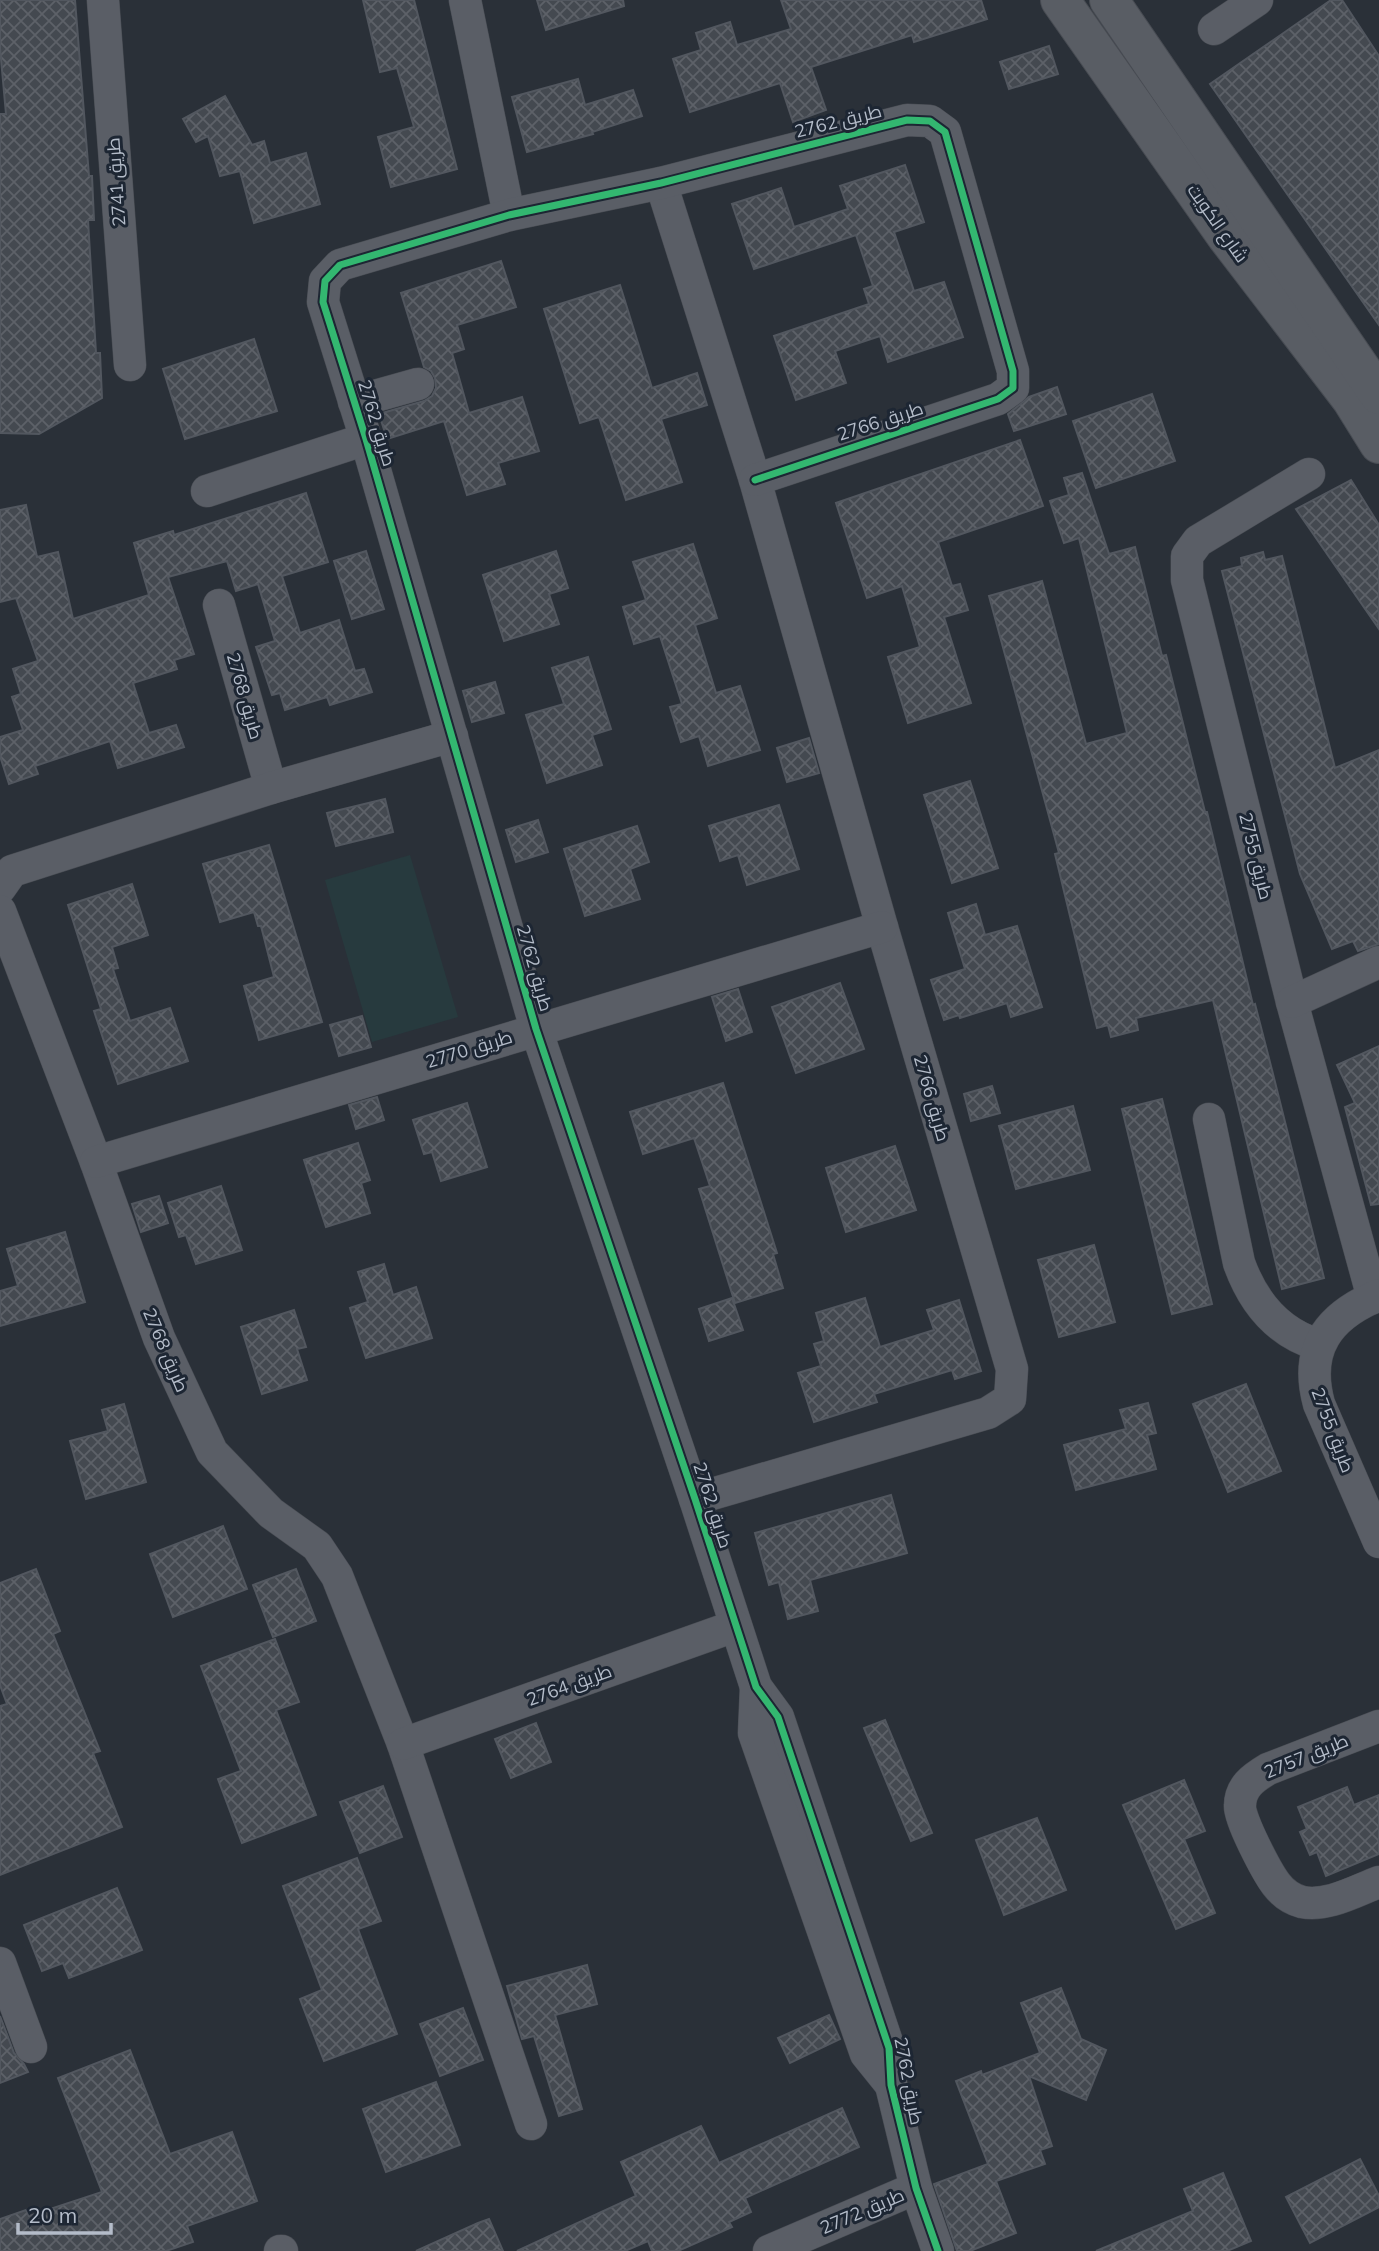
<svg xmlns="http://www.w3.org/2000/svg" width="1379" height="2251" viewBox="0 0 1379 2251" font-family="Mulish,Cairo,sans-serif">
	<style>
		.park { fill: #273a3e }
		.building { fill: url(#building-cross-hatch); stroke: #52575f; stroke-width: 2 }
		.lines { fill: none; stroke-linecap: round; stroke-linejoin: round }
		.minor-casing { stroke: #484c53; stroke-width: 33 }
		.secondary-casing { stroke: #484c53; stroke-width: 40 }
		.minor { stroke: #5a5e66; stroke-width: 32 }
		.secondary { stroke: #595d64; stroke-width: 38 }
		.cycleway-casing { stroke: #1d2633; stroke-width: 11 }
		.cycleway { stroke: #33b770; stroke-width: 7 }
		.labels { text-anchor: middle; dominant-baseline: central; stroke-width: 6; stroke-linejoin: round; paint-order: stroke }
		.street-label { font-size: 18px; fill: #b4bcc9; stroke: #1d2633 }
	</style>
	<defs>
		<pattern id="building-cross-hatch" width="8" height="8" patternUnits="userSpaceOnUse" patternTransform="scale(1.75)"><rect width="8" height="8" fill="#444950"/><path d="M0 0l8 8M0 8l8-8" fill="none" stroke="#5d6168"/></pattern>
	</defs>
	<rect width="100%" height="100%" fill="#2a3038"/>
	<path class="park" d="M410,855L458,1017L372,1042L325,880Z"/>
	<g class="building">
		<path d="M0,0H75L89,176H92L94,220H88L96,353H100L102,398L39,434L0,433V114H6L0,48Z"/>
		<path d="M363,0H414L457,169L391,187L378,137L414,127L397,68L380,72Z"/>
		<path d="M537,0H623L624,6L546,30Z"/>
		<path d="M781,0H981L987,19L914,42L912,35L811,67L826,110L793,122L780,83L690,112L673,59L701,50L696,33L730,22L737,45L791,29Z"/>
		<path d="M1331,0H1342L1379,56V325L1210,84Z"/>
		<path d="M1049,46L1058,74L1009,89L1000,62Z"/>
		<path d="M578,79L585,105L633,90L642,116L592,132L593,134L527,152L512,97Z"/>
		<path d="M225,96L252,145L264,141L270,163L306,153L320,204L254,223L240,171L220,176L208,136L196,142L183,119Z"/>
		<path d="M905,165L924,222L894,232L914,291L944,282L963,337L888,362L880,336L835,351L846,383L796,400L774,336L869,304L864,289L873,286L856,235L754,269L732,204L781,188L794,227L848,209L840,186Z"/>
		<path d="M501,261L516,307L457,325L464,349L452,353L469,413L522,397L539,451L498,463L505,484L467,495L444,421L387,439L379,414L424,401L432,396L436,388L435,378L431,371L424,367L401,293Z"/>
		<path d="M620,285L652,388L697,373L707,405L661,419L682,482L626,500L599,417L580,423L544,309Z"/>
		<path d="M254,339L277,411L185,439L163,369Z"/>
		<path d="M1057,387L1066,414L1014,431L1008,414L1029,397Z"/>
		<path d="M1152,394L1175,461L1096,488L1073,421Z"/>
		<path d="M1020,440L1043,506L938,542L952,586L960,584L968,610L944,617L971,703L908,723L888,657L920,647L902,586L867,598L836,503Z"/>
		<path d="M1082,473L1109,554L1135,547L1162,656L1166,655L1205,812H1207L1253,1005L1255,1004L1272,1070L1324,1278L1282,1289L1213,1000L1136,1018L1138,1030L1111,1037L1108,1025L1097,1028L1055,854L1059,853L989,596L1042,581L1086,744L1127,733L1079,538L1064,543L1050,501L1069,495L1064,478Z"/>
		<path d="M1351,480L1379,525V629L1296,509Z"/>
		<path d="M306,493L328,562L282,576L300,633L339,620L355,671L364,669L372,692L330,705L327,697L285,710L280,693L272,695L256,647L275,641L258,584L236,591L227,561L168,577L194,654L174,660L177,669L133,683L149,733L176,725L184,747L118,768L110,741L35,766L38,774L9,784L0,756V737L23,730L12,697L21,694L13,669L38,661L16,598L0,602V510L26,505L37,557L58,552L73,619L149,595L134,543L173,531L174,535Z"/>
		<path d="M693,544L717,618L695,625L716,693L740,686L760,750L708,766L699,736L681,742L670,707L682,704L660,636L634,644L623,607L646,600L633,562Z"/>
		<path d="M366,551L384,609L352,619L334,561Z"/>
		<path d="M556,551L568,588L549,594L559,624L504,641L483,575Z"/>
		<path d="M1263,552L1265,560L1282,556L1335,768L1379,750V944L1358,951L1353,941L1332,949L1300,874L1222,571L1242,566L1241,558Z"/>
		<path d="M588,657L611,729L592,735L602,765L547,783L526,715L564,704L552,668Z"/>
		<path d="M495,682L504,713L472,722L463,691Z"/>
		<path d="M809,738L819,773L787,782L777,748Z"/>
		<path d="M970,781L998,868L952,883L924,795Z"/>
		<path d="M385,799L393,832L336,846L327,813Z"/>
		<path d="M779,805L799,869L747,885L738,855L720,861L709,826Z"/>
		<path d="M538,820L548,852L516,862L506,830Z"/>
		<path d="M637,826L649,862L630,869L640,899L585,916L564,849Z"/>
		<path d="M269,845L322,1022L259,1040L244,986L274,977L261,926H258L254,912L220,922L203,864Z"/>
		<path d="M132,884L148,935L112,947L118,968L113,969L130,1021L170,1008L188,1061L118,1084L94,1011L101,1009L68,905Z"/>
		<path d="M976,904L985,935L1017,926L1042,1007L1011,1017L1007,1003L960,1018L959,1015L944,1020L931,980L965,969L948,913Z"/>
		<path d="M840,983L864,1049L796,1073L772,1007Z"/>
		<path d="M738,989L752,1032L726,1041L712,997Z"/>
		<path d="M362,1016L371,1047L339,1056L330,1025Z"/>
		<path d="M1379,1046V1204L1371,1205L1345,1107L1355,1103L1337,1065Z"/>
		<path d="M723,1083L777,1253L773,1254L783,1288L735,1303L699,1189L710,1186L694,1138L643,1154L630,1112Z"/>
		<path d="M992,1086L1000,1113L971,1121L964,1094Z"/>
		<path d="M377,1097L384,1120L356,1129L349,1105Z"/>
		<path d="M1162,1099L1212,1304L1172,1314L1122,1109Z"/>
		<path d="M467,1103L487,1167L441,1181L432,1152L424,1154L413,1120Z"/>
		<path d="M1073,1106L1090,1170L1016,1189L999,1126Z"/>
		<path d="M358,1143L370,1180L361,1183L370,1213L326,1227L304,1160Z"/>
		<path d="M895,1146L916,1210L846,1232L826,1168Z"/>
		<path d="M221,1186L242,1250L196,1264L186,1235L179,1237L168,1203Z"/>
		<path d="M159,1196L168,1223L141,1232L132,1204Z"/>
		<path d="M65,1232L85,1302L0,1326V1291L18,1286L7,1249Z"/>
		<path d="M1094,1245L1115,1322L1059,1337L1038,1260Z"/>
		<path d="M384,1264L393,1295L416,1287L432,1338L366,1358L350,1308L368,1302L358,1272Z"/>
		<path d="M732,1298L743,1330L709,1341L699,1309Z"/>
		<path d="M865,1298L880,1347L934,1330L927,1310L959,1300L981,1371L955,1379L952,1370L874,1394L877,1402L814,1422L798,1373L821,1366L814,1344L824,1341L816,1313Z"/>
		<path d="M294,1310L306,1347L297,1349L307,1380L262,1394L241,1327Z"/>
		<path d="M1246,1384L1281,1471L1228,1492L1193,1404Z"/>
		<path d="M1148,1403L1156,1433L1147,1435L1156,1469L1076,1490L1064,1445L1126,1429L1120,1410Z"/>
		<path d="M124,1404L146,1482L86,1499L70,1441L108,1431L102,1410Z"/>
		<path d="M891,1495L907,1553L810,1580L818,1611L788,1619L779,1582L769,1585L755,1533Z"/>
		<path d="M223,1526L247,1589L173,1617L150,1554Z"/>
		<path d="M36,1569L60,1631L53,1634L100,1751L93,1753L122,1827L0,1875V1706L7,1704L0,1685V1583Z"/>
		<path d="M296,1569L316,1621L273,1637L253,1585Z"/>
		<path d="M275,1639L299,1702L276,1710L316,1815L242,1843L218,1779L241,1771L201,1666Z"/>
		<path d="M885,1720L932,1833L911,1841L864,1728Z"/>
		<path d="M536,1723L551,1762L511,1778L495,1739Z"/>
		<path d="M1184,1780L1205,1831L1184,1839L1215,1913L1176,1929L1123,1805Z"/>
		<path d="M383,1786L402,1837L360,1853L340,1802Z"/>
		<path d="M1347,1787L1354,1805L1379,1795V1854L1326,1876L1317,1852L1310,1855L1300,1832L1307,1829L1298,1807Z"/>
		<path d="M1037,1818L1066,1890L1004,1915L976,1840Z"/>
		<path d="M357,1858L381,1921L358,1929L397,2034L324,2061L300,1999L322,1990L283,1886Z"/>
		<path d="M117,1888L142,1950L69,1978L63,1963L42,1971L24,1925Z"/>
		<path d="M587,1965L597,2004L555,2015L582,2109L559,2116L534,2036L522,2039L507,1986Z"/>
		<path d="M1061,1988L1081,2039L1106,2050L1086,2100L1029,2076L1052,2146L1040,2150L1045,2164L996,2181L1016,2233L970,2251H957L934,2184L988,2164L956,2081L981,2071L982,2075L1040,2053L1021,2003Z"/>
		<path d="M463,2008L483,2060L440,2076L420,2024Z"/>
		<path d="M829,2015L840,2039L790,2063L778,2038Z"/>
		<path d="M0,2016L14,2053L24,2064L28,2072L0,2083Z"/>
		<path d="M130,2050L170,2154L232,2132L257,2201L187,2226L193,2242L166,2251H0V2219L26,2210L29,2216L102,2192L58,2078Z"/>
		<path d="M436,2082L460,2145L386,2172L363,2109Z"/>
		<path d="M842,2108L859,2147L745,2198L751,2212L729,2222L732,2227L678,2251H652L648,2241L625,2251H517L636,2196L621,2162L701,2126L719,2163Z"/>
		<path d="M1360,2159L1379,2196V2207L1310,2243L1286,2197Z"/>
		<path d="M1223,2173L1251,2241L1227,2251H1096L1193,2211L1184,2189Z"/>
		<path d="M489,2219L503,2251H416L478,2223Z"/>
	</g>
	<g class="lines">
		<defs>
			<g id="minor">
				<path d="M103,0L130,365"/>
				<path d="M465,0L509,215"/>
				<path d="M1214,29L1257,0"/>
				<path d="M661,183L755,480L882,927L1012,1369L1010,1399L988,1413L695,1499"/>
				<path d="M354,402L418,384"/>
				<path d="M1309,474L1198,541L1187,556V580L1292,1002L1373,1298"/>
				<path d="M755,480L998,399L1013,388V371L945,132L930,121L907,120L661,183L509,215L340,265L325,281L323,302L366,439L536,1029L695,1499L756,1687L778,1717L889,2048L891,2085L916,2188L938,2251"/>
				<path d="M207,491L366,439"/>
				<path d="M219,605L271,788"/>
				<path d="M0,888L12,871L271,788L452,736"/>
				<path d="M0,911L96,1162L159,1338L212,1452L271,1513L317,1546L337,1576L403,1744L531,2124"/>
				<path d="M1292,1002L1379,962"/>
				<path d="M1209,1119L1239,1263C1253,1302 1278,1333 1319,1345"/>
				<path d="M96,1162L882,927"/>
				<path d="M1379,1295C1328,1316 1304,1349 1319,1404L1379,1542"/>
				<path d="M756,1687L754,1733L866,2054L891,2085"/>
				<path d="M1379,1726L1268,1769C1253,1778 1240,1787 1240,1806C1239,1819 1267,1872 1276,1884C1282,1892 1291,1899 1302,1902C1328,1907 1355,1891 1379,1882"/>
				<path d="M403,1744L735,1626"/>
				<path d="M0,1963L31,2047"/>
				<path d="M280,2251H282"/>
				<path d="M769,2251L916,2188"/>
			</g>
			<g id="secondary">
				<path d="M1060,0L1226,236L1351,399L1379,444"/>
				<path d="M1109,0L1379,395"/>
			</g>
		</defs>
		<use href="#minor" class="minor-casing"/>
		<use href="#secondary" class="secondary-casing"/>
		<use href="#minor" class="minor"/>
		<use href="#secondary" class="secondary"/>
		<defs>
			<path id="cycleway" d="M755,480L998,399L1013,388V371L945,132L930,121L907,120L661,183L509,215L340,265L325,281L323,302L366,439L536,1029L695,1499L756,1687L778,1717L889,2048L891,2085L916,2188L938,2251"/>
		</defs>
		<use href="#cycleway" class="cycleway-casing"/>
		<use href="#cycleway" class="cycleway"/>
	</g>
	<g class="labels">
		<g class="street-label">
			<text transform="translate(838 121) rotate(-14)">طريق 2762</text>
			<text transform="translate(116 182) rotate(-94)">طريق 2741</text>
			<text transform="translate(1218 223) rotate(55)">شارع الكويت</text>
			<text transform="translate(880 421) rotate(-18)">طريق 2766</text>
			<text transform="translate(377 423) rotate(73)">طريق 2762</text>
			<text transform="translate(245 696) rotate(74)">طريق 2768</text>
			<text transform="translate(1256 856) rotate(76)">طريق 2755</text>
			<text transform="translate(535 968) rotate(74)">طريق 2762</text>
			<text transform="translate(469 1049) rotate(-17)">طريق 2770</text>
			<text transform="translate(932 1098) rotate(74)">طريق 2766</text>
			<text transform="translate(166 1350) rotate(67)">طريق 2768</text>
			<text transform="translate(1333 1430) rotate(69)">طريق 2755</text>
			<text transform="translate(713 1505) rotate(72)">طريق 2762</text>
			<text transform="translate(569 1685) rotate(-20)">طريق 2764</text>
			<text transform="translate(1306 1756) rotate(-22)">طريق 2757</text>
			<text transform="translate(909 2081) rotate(79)">طريق 2762</text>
			<text transform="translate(862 2211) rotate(-23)">طريق 2772</text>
		</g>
	</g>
	<path d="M18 2223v10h93v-10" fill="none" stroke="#b4bcc9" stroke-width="3.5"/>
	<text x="28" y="2223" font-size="21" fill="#b4bcc9" stroke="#1d2633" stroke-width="5" paint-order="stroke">20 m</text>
</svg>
